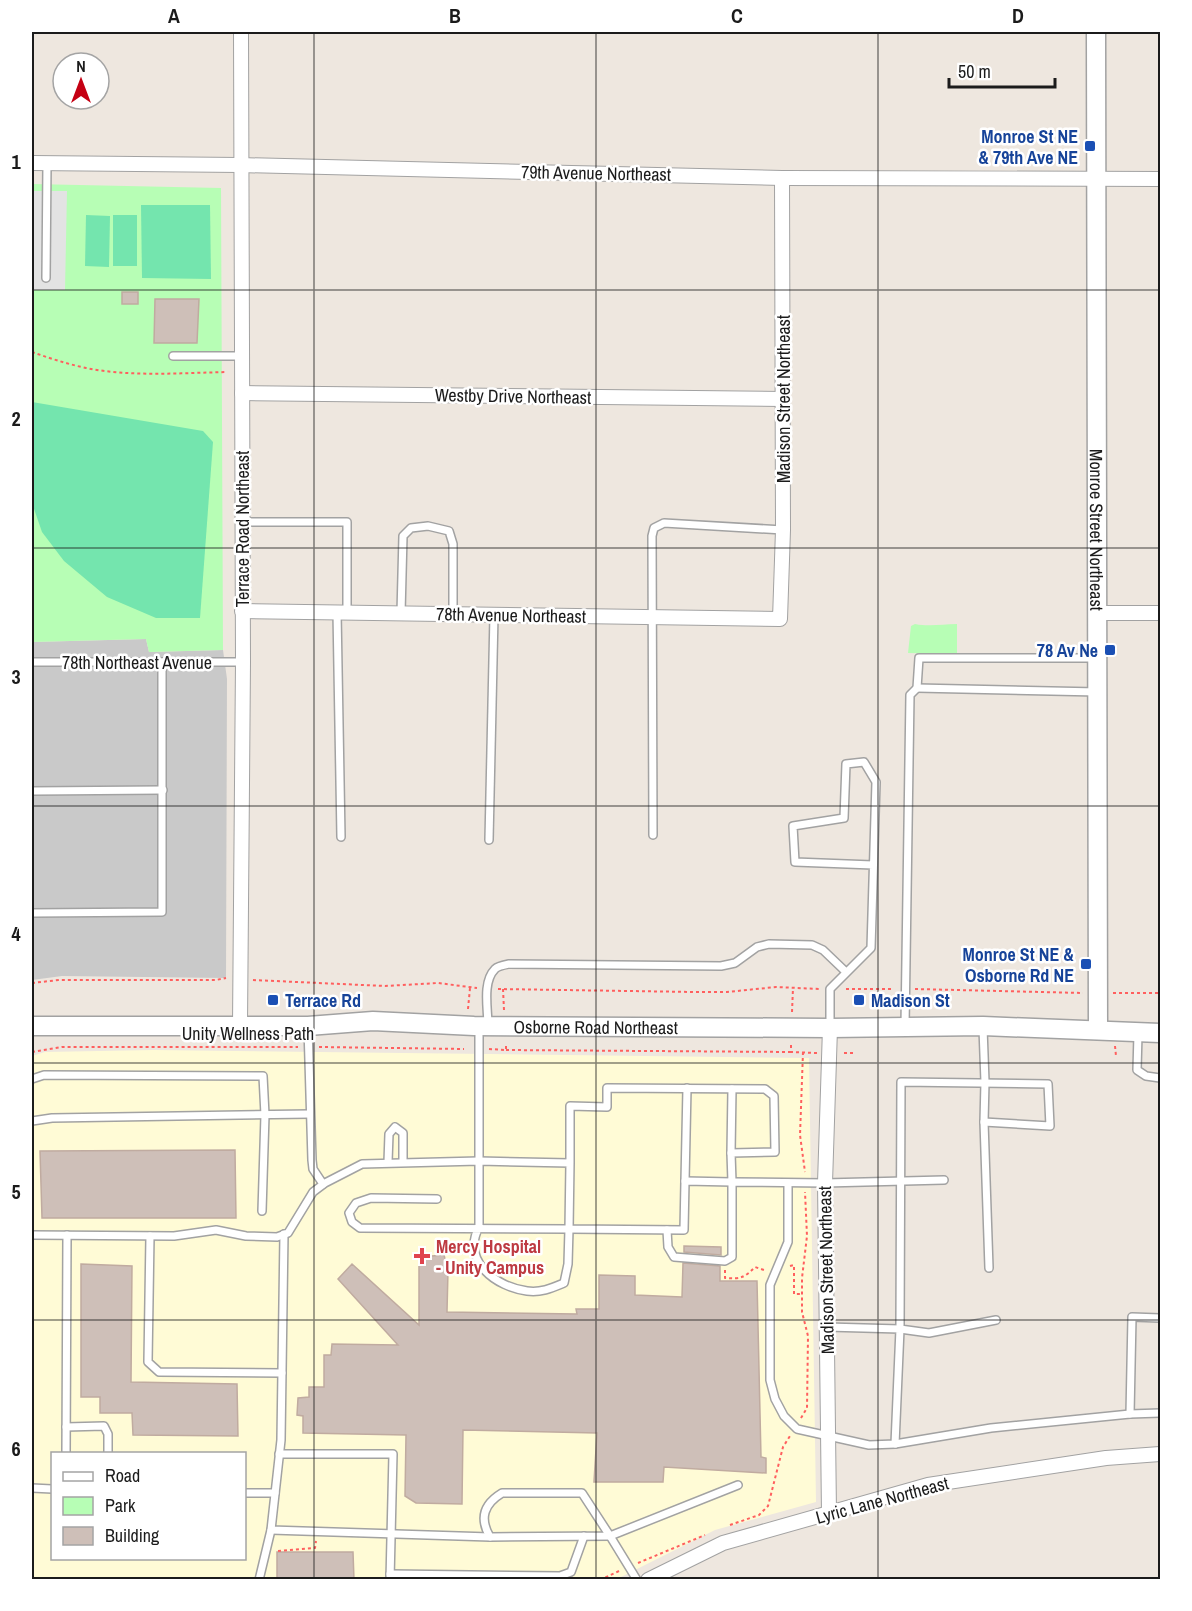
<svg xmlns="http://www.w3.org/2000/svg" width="1192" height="1611" viewBox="0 0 1192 1611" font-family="'Archivo Narrow',sans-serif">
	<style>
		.education { fill: #fffbd6; fill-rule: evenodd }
		.religious { fill: #c9c9c9 }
		.park { fill: #b7feb5 }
		.pitch { fill: #74e5ae }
		.parking { fill: #e3e3e3 }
		.building { fill: #cebfb8; stroke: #c0aba0; stroke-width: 1.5 }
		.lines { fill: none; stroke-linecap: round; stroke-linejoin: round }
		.service-casing { stroke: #a2a2a2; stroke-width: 10 }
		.minor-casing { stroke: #a2a2a2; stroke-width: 16 }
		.tertiary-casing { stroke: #a2a2a2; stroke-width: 21 }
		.path { stroke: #ff5f5e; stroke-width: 2; stroke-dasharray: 3 3; stroke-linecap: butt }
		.service { stroke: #fff; stroke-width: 7 }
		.minor { stroke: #fff; stroke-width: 14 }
		.tertiary { stroke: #fff; stroke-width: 18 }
		.grid { fill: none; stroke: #1b1b1b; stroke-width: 1.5; stroke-opacity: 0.55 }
		.transit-dot { fill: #1a4fb4; stroke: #fff; stroke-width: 2 }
		.health-dot { fill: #e0444e; stroke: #fff; stroke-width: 2 }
		.labels { text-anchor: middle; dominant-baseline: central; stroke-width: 5; stroke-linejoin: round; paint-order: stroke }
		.transit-label { font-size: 18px; font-weight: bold; fill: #164399; stroke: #fff; text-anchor: end }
		.street-label { font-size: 18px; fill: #1b1b1b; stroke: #fff }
		.health-label { font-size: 18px; font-weight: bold; fill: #be3a42; stroke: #fff; text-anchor: start }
		.neatline { fill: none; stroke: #1b1b1b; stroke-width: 2 }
		.grid-label { font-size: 20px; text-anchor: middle; font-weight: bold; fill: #1b1b1b }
	</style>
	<rect width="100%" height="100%" fill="#eee7df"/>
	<path class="education" d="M154,1050L809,1058L816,1502L715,1530L617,1579H32V1056L45,1052ZM52,1454H244V1558H52Z"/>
	<path class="religious" d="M146,639L149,652L223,650L227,679L226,978L62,976L32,980V642Z"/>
	<g class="park">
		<path d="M32,184L221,188L223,650L149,652L146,639L32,642Z"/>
		<path d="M915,624C930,627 942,624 957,624V654L908,653L911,626Z"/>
	</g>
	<g class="pitch">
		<path d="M141,205H210L211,279L142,278Z"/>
		<path d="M86,215L110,216L109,267L85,266Z"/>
		<rect x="113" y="215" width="24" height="51"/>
		<path d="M32,402L203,431L213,442L200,618H156L107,597L64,561L42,532L32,503Z"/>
	</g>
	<path class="parking" d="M32,191H67L65,290H32Z"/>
	<g class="building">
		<rect x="122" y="292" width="16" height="12"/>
		<path d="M155,299H199L197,343H154Z"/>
		<path d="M235,1150L236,1218H42L40,1151Z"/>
		<path d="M684,1246L721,1247V1255L684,1252Z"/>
		<path d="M444,1255L448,1271L447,1312L577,1314L576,1309H599V1275L635,1276V1295L682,1297L683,1263L720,1266V1281H757L761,1457L766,1458V1473L664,1467L663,1482H594L597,1433L463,1430L462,1504L416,1503L405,1496L406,1435L303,1433V1416L297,1415L298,1398L309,1397V1387H324V1355H331L332,1344L398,1345L338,1279L352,1264L419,1325V1257Z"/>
		<path d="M81,1264L132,1266L131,1382L237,1384L238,1436L133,1435L132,1413H100V1397H81Z"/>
		<path d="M277,1552H353L354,1580H277Z"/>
	</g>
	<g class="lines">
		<defs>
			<g id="service">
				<path d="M46,278L47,163"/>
				<path d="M173,356H242"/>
				<path d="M243,522H347V613"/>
				<path d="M337,612L341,837"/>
				<path d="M401,613L403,536L411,528L428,526L449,531L453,544V614"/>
				<path d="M32,662H243"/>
				<path d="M917,688L1098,692"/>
				<path d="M32,791L163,790"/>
				<path d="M653,835L652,536L654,528L664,523L783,530"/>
				<path d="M489,840L494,615"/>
				<path d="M32,913L162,912V662"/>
				<path d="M488,1026C488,1009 482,982 495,969C498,966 504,965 509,964L721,966L735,963L757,947L769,944L812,945L823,950L846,972"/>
				<path d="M905,1026L910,695L917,688L919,658H1097"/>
				<path d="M308,1028L312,1160L313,1169L323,1184"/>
				<path d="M830,1028V989L871,948L876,782L864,762L846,764L844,818L793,826L795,862L873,865"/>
				<path d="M983,1028L985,1082L984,1122L989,1268"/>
				<path d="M1138,1034L1137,1070L1146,1076L1160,1078"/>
				<path d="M32,1079L44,1075L263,1076L265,1115L262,1211"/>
				<path d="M32,1121L52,1118L310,1114"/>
				<path d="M984,1122L1050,1126L1048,1084L901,1082L900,1329L929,1333L996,1320"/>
				<path d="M731,1153L732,1089"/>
				<path d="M388,1162L389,1134L395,1127L403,1133V1162"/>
				<path d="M685,1181L687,1088"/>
				<path d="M788,1183V1242L770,1285V1380L775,1399L784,1416L797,1429L869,1445L895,1444L991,1428L1130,1414L1160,1413"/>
				<path d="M437,1199L371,1198L356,1203L349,1213L352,1222L360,1228L569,1229L568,1264L564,1283C552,1288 541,1293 527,1291C496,1287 461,1261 479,1227V1028"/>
				<path d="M667,1230L668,1247L674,1257L725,1261L732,1257V1182L825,1183L944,1180"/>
				<path d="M284,1234L281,1440L271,1530L490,1537"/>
				<path d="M32,1235L174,1236L216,1230L246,1236L277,1237L288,1233L313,1192L325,1183L362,1164L479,1161L570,1163V1106L607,1107V1088L765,1089L774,1096L775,1152L731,1153L732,1182L685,1181L684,1230L569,1229L570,1163"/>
				<path d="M150,1236L148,1362L159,1372L282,1373"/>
				<path d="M827,1327L900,1329L895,1444"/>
				<path d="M1130,1414L1132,1317L1160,1318"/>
				<path d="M66,1427L104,1426L108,1434V1454"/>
				<path d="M66,1454L67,1235"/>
				<path d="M279,1454H393L390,1580"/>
				<path d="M32,1488L52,1489"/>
				<path d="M244,1493H275"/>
				<path d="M502,1493H582L610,1536L490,1537C479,1518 484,1504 502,1493Z"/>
				<path d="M390,1574L560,1576L571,1572L584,1536"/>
				<path d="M259,1580L271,1530"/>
				<path d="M637,1580L610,1536L738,1485"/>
			</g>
			<g id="minor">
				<path d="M32,163L240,165L782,178L1160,179"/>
				<path d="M242,393L783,399"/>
				<path d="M242,611L780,619L783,530L782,178"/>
				<path d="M1098,613H1160"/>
				<path d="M240,1026L243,662L241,32"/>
				<path d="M829,1513L825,1183L830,1028"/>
				<path d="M648,1580L723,1543L928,1485L1106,1458L1160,1454"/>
			</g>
			<g id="tertiary">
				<path id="s1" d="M1096,32L1098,1030"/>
				<path id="s2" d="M32,1026H308L373,1021L474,1026L830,1028L983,1026L1160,1033"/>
			</g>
		</defs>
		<use href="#service" class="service-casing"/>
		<use href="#minor" class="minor-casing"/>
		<use href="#tertiary" class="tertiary-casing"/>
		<g class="path">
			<path d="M32,352C49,358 67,364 86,368C131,377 180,373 227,372"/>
			<path d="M253,980L385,986L438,983L477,988"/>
			<path d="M32,983L59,980H216L226,978"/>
			<path d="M498,989L694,992H727L776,987L819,989"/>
			<path d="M503,989L504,1010"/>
			<path d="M846,989H894"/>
			<path d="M915,989L1083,993"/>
			<path d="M1113,993H1160"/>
			<path d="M468,1009L470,988"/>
			<path d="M792,1012L793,988"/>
			<path d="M791,1045V1052L817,1053"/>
			<path d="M1115,1046L1116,1056"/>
			<path d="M319,1047L464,1049"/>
			<path d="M489,1049L506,1050V1043"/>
			<path d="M506,1050L791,1052"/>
			<path d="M32,1052L62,1047H298"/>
			<path d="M803,1052L800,1135L805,1172"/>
			<path d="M844,1053H853"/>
			<path d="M790,1266L794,1265V1294H802"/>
			<path d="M725,1270V1278C741,1279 744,1278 755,1267L764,1270"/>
			<path d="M801,1418L807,1408L808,1336L802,1312V1278L807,1236L805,1192"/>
			<path d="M730,1525L759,1515L768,1506L783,1447L790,1436"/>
			<path d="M278,1551L315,1548L316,1541"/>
			<path d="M638,1563L705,1535"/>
			<path d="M600,1580L619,1571"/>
		</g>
		<use href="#service" class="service"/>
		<use href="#minor" class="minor"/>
		<use href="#tertiary" class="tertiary"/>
	</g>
	<path class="grid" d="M314,32V1580M596,32V1580M878,32V1580M32,290H1160M32,548H1160M32,806H1160M32,1063H1160M32,1320H1160"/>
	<g class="transit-dot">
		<rect x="1084" y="140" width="12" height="12" rx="3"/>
		<rect x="1104" y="644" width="12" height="12" rx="3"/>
		<rect x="1080" y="958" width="12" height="12" rx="3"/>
		<rect x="267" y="994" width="12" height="12" rx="3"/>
		<rect x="853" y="994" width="12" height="12" rx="3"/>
	</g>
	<path class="health-dot" d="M419 1247h6v6h6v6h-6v6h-6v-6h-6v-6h6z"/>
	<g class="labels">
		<g class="transit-label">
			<text x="1078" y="136">Monroe St NE<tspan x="1078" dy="21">&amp; 79th Ave NE</tspan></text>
			<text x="1098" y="650">78 Av Ne</text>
			<text x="1074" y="954">Monroe St NE &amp;<tspan x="1074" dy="21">Osborne Rd NE</tspan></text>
			<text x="285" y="1000" text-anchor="start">Terrace Rd</text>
			<text x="871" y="1000" text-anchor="start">Madison St</text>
		</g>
		<g class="street-label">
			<text transform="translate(596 173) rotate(1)">79th Avenue Northeast</text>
			<text transform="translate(513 396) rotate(1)">Westby Drive Northeast</text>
			<text transform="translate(783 399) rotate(-90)">Madison Street Northeast</text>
			<text transform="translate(242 529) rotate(-90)">Terrace Road Northeast</text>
			<text stroke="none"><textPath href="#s1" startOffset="498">Monroe Street Northeast</textPath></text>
			<text transform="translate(511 615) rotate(1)">78th Avenue Northeast</text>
			<text x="137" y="662">78th Northeast Avenue</text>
			<text stroke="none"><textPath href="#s2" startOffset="564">Osborne Road Northeast</textPath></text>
			<text x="248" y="1033">Unity Wellness Path</text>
			<text transform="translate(826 1270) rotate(-91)">Madison Street Northeast</text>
			<text transform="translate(882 1500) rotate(-15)">Lyric Lane Northeast</text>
		</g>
		<g class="health-label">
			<text x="436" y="1246">Mercy Hospital<tspan x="436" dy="21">- Unity Campus</tspan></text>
		</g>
	</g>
	<rect width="1192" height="1611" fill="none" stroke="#ffffff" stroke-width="66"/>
	<rect x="51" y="1452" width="195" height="108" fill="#ffffff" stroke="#a4a4a4" stroke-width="1.5"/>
	<rect x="63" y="1472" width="30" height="9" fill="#ffffff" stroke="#a4a4a4" stroke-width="1.5"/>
	<text x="105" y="1482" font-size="18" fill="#1b1b1b">Road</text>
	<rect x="63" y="1497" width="30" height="18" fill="#b7feb5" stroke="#a4a4a4" stroke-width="1.5"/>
	<text x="105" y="1512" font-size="18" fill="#1b1b1b">Park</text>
	<rect x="63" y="1527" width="30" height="18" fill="#cebfb8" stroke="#a4a4a4" stroke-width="1.5"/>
	<text x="105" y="1542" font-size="18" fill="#1b1b1b">Building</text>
	<g transform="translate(81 81)"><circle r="28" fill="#ffffff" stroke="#a4a4a4" stroke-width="1.5"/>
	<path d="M0-4.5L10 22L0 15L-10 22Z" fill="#c50013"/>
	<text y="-9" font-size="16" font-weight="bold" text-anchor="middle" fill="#1b1b1b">N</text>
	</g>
	<path d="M949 78v9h106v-9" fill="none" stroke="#1b1b1b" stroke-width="3"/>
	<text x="958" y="78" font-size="18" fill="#1b1b1b" stroke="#ffffff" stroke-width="4.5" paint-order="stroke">50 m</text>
	<rect x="33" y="33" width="1126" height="1545" class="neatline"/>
	<g class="grid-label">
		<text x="174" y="23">A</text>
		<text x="455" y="23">B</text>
		<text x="737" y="23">C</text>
		<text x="1018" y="23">D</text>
		<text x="16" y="169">1</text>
		<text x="16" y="426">2</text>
		<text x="16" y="684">3</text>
		<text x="16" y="941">4</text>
		<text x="16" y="1199">5</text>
		<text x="16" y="1456">6</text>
	</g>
</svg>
